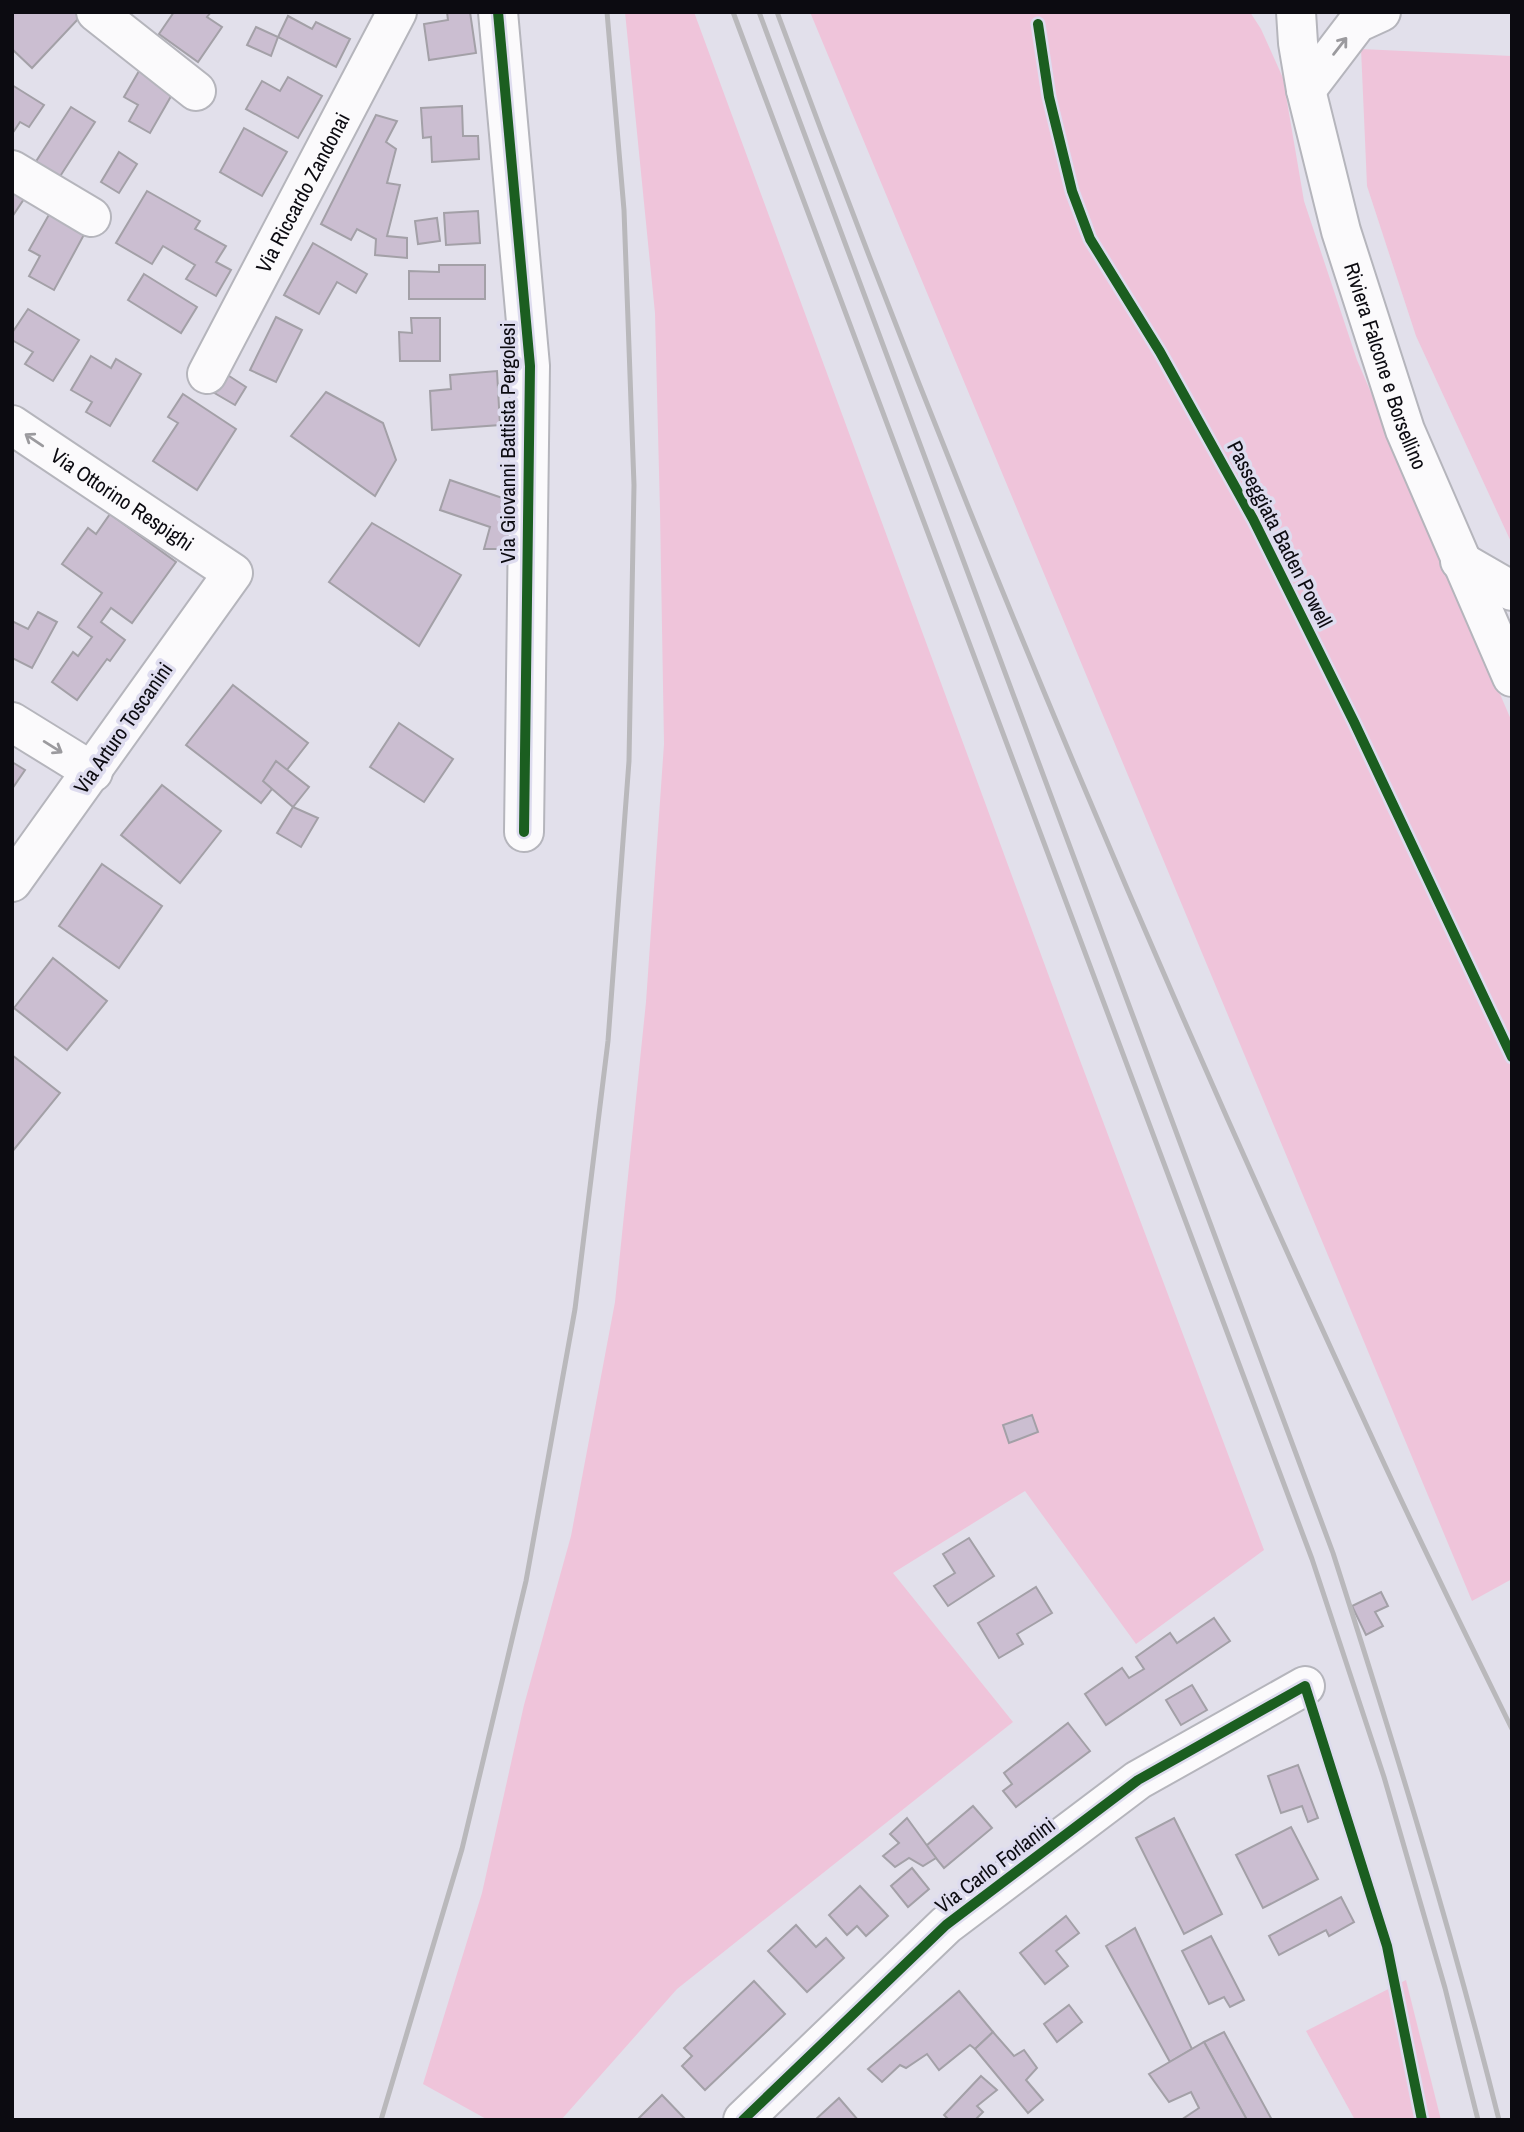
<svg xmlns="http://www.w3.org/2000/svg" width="1524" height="2132" viewBox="0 0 1524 2132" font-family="'Archivo Narrow',sans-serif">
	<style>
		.green { fill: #efc4da }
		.building { fill: #cbbed1; stroke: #a3a0a7; stroke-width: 2 }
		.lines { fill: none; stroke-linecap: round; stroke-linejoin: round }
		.minor-casing { stroke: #b5b5bc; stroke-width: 42 }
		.major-casing { stroke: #b5b5bc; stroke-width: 42 }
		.minor { stroke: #fbfafc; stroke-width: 38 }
		.major { stroke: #fbfafc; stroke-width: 38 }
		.rail { stroke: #b9b8bb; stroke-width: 5 }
		.cycleway-casing { stroke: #dedcef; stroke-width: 15 }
		.cycleway { stroke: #1b5e20; stroke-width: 10 }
		.oneway { stroke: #9b9a9e }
		.labels { text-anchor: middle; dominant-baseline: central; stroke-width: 7; stroke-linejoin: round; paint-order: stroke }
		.street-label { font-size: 21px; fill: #0c0b11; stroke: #dedcef }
	</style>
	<rect width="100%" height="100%" fill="#e2e0eb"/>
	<g class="green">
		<path d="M625,12H694L1075,1047L1264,1550L1136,1644L1025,1491L893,1573L1013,1722L677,1989L561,2120H488L423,2084L482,1893L524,1705L571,1536L615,1302L646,1002L664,744L660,511L655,313Z"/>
		<path d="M810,12H1250L1261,29L1283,78L1304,201L1357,360L1512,722V1579L1472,1601Z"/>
		<path d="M1361,49L1512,56V544L1416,336L1367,186Z"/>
		<path d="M1406,1980L1441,2120H1355L1306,2031Z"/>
	</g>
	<g class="building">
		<path d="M12,12H76L80,17L32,68L12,49Z"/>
		<path d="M174,12H211L207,17L222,27L198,62L159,34Z"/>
		<path d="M447,12H470L476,53L429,60L424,24L448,20Z"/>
		<path d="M288,16L312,29L316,22L350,39L336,67L278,37Z"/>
		<path d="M256,27L278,37L271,56L247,45Z"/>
		<path d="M143,64L178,84L150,133L129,121L138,105L124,97Z"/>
		<path d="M288,77L322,96L298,138L246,109L262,81L280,91Z"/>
		<path d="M12,85L44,105L29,127L20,122L12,134Z"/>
		<path d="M462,106L463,136H478L479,159L432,162L431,137L423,138L421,108Z"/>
		<path d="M71,107L95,122L59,178L35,163Z"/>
		<path d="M376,115L397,121L386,142L396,149L387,183L400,185L387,236L407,238V258L375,255L376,239L357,229L351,240L321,224Z"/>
		<path d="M244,128L287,152L262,196L220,172Z"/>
		<path d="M119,152L137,164L119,193L101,182Z"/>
		<path d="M12,183L28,193L12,217Z"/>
		<path d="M147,191L200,221L195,229L226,246L216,262L231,270L216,296L186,279L195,265L163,246L152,264L116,243Z"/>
		<path d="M51,211L86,231L54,290L29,276L40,256L29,250Z"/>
		<path d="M478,211L480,243L446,245L444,213Z"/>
		<path d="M437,218L440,241L418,244L415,221Z"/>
		<path d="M313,243L367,274L356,293L337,282L319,314L284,295Z"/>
		<path d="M439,265H485V299H409V271L439,272Z"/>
		<path d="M144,274L197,307L181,333L128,300Z"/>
		<path d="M28,309L79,340L53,381L25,364L33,352L12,340V333Z"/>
		<path d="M276,317L302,330L276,382L250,370Z"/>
		<path d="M411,318H440V361H400L399,332L412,333Z"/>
		<path d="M91,356L111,368L116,359L141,374L110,426L86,412L92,402L71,390Z"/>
		<path d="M497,371L500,425L432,430L430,391L451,389L450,375Z"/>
		<path d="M223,372L246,387L235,405L211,391Z"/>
		<path d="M326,392L383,423L396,460L375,496L291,436Z"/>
		<path d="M183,394L236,429L197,490L153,461L178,423L168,417Z"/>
		<path d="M450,480L514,502L511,549H484L490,527L440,510Z"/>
		<path d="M110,514L176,562L132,623L111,608L101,622L125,640L110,661L107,659L77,700L52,682L73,652L78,656L92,637L78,627L102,593L62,564L88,528L96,534Z"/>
		<path d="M372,523L461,575L419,646L329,582Z"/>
		<path d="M38,612L57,622L32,668L12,658V621L28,629Z"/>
		<path d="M233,685L308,743L261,803L186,745Z"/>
		<path d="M399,723L453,759L424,802L370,767Z"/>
		<path d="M276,761L309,787L293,807L263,781Z"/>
		<path d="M12,762L25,770L12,789Z"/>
		<path d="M162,785L221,831L180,883L121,835Z"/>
		<path d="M293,807L318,818L301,847L277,833Z"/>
		<path d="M102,864L162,906L119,968L59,926Z"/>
		<path d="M53,958L107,1001L67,1050L14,1008Z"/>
		<path d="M12,1055L60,1093L12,1152Z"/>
		<path d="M1032,1415L1038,1432L1009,1443L1003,1425Z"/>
		<path d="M969,1538L994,1576L948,1606L934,1586L955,1573L943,1554Z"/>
		<path d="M1036,1587L1052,1613L1017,1634L1023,1644L999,1658L978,1623Z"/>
		<path d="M1381,1592L1388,1606L1375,1612L1383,1626L1366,1635L1352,1606Z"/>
		<path d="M1214,1618L1230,1641L1106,1725L1085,1694L1122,1668L1129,1678L1144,1669L1136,1657L1170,1633L1177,1643Z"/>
		<path d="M1192,1685L1207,1710L1181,1725L1166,1700Z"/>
		<path d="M1068,1723L1090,1751L1016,1807L1003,1791L1012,1784L1004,1773Z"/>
		<path d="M1298,1765L1318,1818L1308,1822L1302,1806L1281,1813L1268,1776Z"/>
		<path d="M973,1806L992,1828L944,1868L926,1846Z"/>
		<path d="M907,1818L936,1858L923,1866L909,1858L895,1867L883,1856L899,1843L890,1834Z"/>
		<path d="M1174,1818L1222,1914L1184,1934L1136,1838Z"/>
		<path d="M1291,1827L1318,1879L1263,1908L1236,1855Z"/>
		<path d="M912,1868L929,1889L908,1907L891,1886Z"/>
		<path d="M860,1886L888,1916L866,1936L857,1926L847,1935L829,1915Z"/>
		<path d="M1341,1897L1354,1922L1329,1936L1326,1930L1279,1955L1269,1936Z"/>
		<path d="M1066,1916L1079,1933L1056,1951L1068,1966L1045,1984L1020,1953Z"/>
		<path d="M796,1925L816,1947L826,1938L844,1958L807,1992L768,1951Z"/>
		<path d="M1135,1928L1192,2049L1170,2062L1106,1946Z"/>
		<path d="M1211,1936L1244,2000L1230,2007L1224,1997L1209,2004L1182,1951Z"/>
		<path d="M754,1981L785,2014L705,2090L682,2066L692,2056L684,2048Z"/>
		<path d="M959,1991L993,2032L975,2049L970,2045L939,2070L927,2054L906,2068L900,2065L882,2082L868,2069Z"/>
		<path d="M1069,2005L1082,2022L1057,2042L1044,2024Z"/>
		<path d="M993,2032L1014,2056L1024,2050L1037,2068L1026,2080L1043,2100L1028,2113L975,2049Z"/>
		<path d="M1224,2032L1272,2120H1247L1204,2042Z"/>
		<path d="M1204,2042L1247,2120H1181L1199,2108L1191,2092L1169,2102L1149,2074Z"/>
		<path d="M981,2076L997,2090L977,2106L983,2112L975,2120H949L944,2115Z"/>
		<path d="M662,2095L686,2120H637Z"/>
		<path d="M839,2098L858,2120H815Z"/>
	</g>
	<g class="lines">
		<defs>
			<g id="minor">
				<path d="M96,12L196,91"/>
				<path d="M498,12L530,366L524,832"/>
				<path d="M1306,90L1357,23L1381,12"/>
				<path d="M12,170L91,217"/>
				<path id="s1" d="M207,374L397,12"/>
				<path id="s2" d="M12,425L233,573L12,882"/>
				<path d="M1460,561L1512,591"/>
				<path d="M12,722L93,772"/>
				<path d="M743,2120L946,1925L1138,1780L1305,1686"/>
			</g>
			<g id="major">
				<path id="s3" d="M1296,12L1298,43L1306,90L1341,231L1405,430L1512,677"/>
			</g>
		</defs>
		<use href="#minor" class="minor-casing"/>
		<use href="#major" class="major-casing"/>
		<use href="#minor" class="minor"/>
		<use href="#major" class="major"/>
		<g class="rail">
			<path d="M733,12L1312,1559L1384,1777L1445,1988L1478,2120"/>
			<path d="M759,12L1333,1553C1393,1741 1451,1928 1499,2120"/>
			<path d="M777,12C955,494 1154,967 1370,1433C1415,1532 1464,1631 1512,1729"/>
			<path d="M381,2120L462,1849L526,1581L575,1309L608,1041L629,761L634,485L624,210L607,12"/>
		</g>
		<defs>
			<g id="cycleway">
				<path d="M498,12L530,366L524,832"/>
				<path d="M1038,24L1049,97L1072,191L1090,239L1160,352L1253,519L1354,722L1512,1057"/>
				<path d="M743,2120L946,1925L1138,1780L1305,1686L1387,1946L1422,2120"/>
			</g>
		</defs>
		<use href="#cycleway" class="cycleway-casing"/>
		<use href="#cycleway" class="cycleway"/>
	</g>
	<defs><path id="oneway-shaft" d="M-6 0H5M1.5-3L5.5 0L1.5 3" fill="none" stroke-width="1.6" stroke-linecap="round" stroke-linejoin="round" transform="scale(1.75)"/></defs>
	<g class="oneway">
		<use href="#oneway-shaft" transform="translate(1340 46) rotate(-52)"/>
		<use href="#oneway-shaft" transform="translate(34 440) rotate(-146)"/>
		<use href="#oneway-shaft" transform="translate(53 747) rotate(32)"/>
	</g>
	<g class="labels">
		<g class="street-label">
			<text stroke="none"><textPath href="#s1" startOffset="205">Via Riccardo Zandonai</textPath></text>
			<text stroke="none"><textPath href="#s3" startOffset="366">Riviera Falcone e Borsellino</textPath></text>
			<text transform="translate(507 443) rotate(-90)">Via Giovanni Battista Pergolesi</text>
			<text stroke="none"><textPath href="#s2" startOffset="133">Via Ottorino Respighi</textPath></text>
			<text transform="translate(1280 534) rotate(63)">Passeggiata Baden Powell</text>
			<text transform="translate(123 728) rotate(-55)">Via Arturo Toscanini</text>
			<text transform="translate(995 1865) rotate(-37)">Via Carlo Forlanini</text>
		</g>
	</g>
	<rect width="1524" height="2132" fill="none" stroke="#0c0b11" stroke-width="28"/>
</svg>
